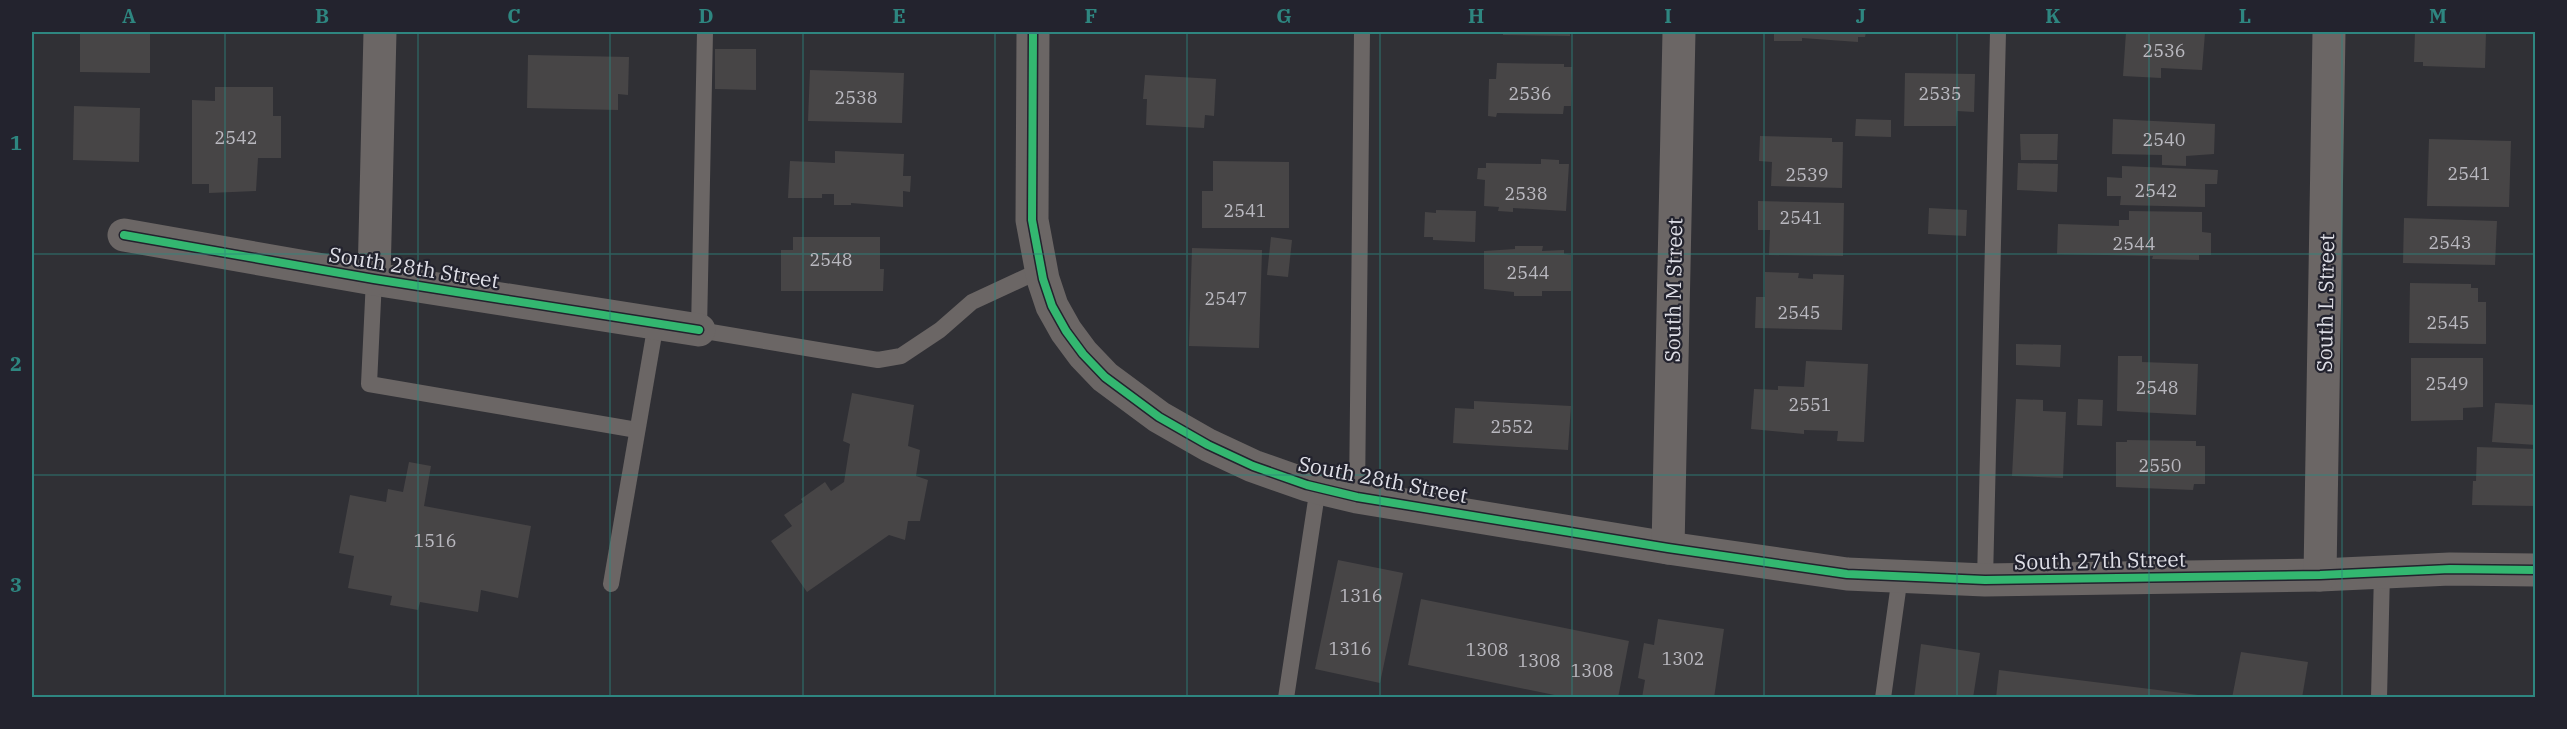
<svg xmlns="http://www.w3.org/2000/svg" width="2567" height="729" viewBox="0 0 2567 729" font-family="'IBM Plex Serif',serif">
	<style>
		.building { fill: #474546 }
		.lines { fill: none; stroke-linecap: round; stroke-linejoin: round }
		.service { stroke: #6b6665; stroke-width: 16 }
		.minor { stroke: #6b6665; stroke-width: 33 }
		.cycleway-casing { stroke: #23232e; stroke-width: 11 }
		.cycleway { stroke: #33b770; stroke-width: 8 }
		.grid { fill: none; stroke: #2e8680; stroke-width: 1.5; stroke-opacity: 0.55 }
		.labels { text-anchor: middle; dominant-baseline: central; stroke-width: 4.5; stroke-linejoin: round; paint-order: stroke }
		.number-label { font-size: 18px; fill: #b9b8bf }
		.street-label { font-size: 21px; fill: #dfdfe7; stroke: #23232e }
		.neatline { fill: none; stroke: #2e8680; stroke-width: 2 }
		.grid-label { font-size: 20px; text-anchor: middle; font-weight: bold; fill: #2e8680 }
	</style>
	<rect width="100%" height="100%" fill="#303035"/>
	<g class="building">
		<path d="M80,32H150V73L80,72Z"/>
		<path d="M1503,32H1570V36L1503,35Z"/>
		<path d="M1774,32H1866L1865,37H1858V42L1802,38V41H1774Z"/>
		<path d="M2126,32L2205,33L2202,70L2161,68V78L2123,76Z"/>
		<path d="M2415,32H2486L2485,68L2423,66V62H2414Z"/>
		<path d="M715,49H756V90L715,89Z"/>
		<path d="M528,55L629,57L628,95L618,94V110L527,108Z"/>
		<path d="M1497,63L1564,64V67H1572L1571,106H1564L1563,114L1497,113L1496,117L1488,116L1489,79H1496Z"/>
		<path d="M810,70L904,73L902,123L808,121Z"/>
		<path d="M1905,73L1975,74L1974,112L1957,111L1956,126H1904Z"/>
		<path d="M1145,75L1216,79L1214,116L1205,115L1204,128L1146,125L1147,99H1143Z"/>
		<path d="M215,87H273V116H281V158H258L256,191L209,193V184H192V100L215,101Z"/>
		<path d="M74,106L140,108L139,162L73,160Z"/>
		<path d="M1856,119L1891,120V137L1855,136Z"/>
		<path d="M2113,119L2215,124L2214,154L2186,156V166L2162,165V155L2112,154Z"/>
		<path d="M2020,134H2058L2057,160H2021Z"/>
		<path d="M1760,136L1832,138V142H1843L1842,188L1771,186L1772,162L1759,161Z"/>
		<path d="M2429,139L2511,141L2509,207L2427,206Z"/>
		<path d="M835,151L904,154L903,176H911L910,192L903,191V207L851,203V205H834V194H822V198H788L790,161L835,163Z"/>
		<path d="M1541,159L1559,160V164H1569L1566,211L1513,208V212L1498,211L1499,207L1484,206L1485,180L1477,179L1478,168H1486V163L1541,164Z"/>
		<path d="M1213,161L1289,162V228H1202V191H1213Z"/>
		<path d="M2018,163L2058,164L2057,192L2017,190Z"/>
		<path d="M2122,166L2218,170L2217,184H2205V207L2120,205L2121,196H2107V177L2122,178Z"/>
		<path d="M1758,201L1844,203L1843,256L1769,255L1770,230H1758Z"/>
		<path d="M1929,208L1967,210L1966,236L1928,234Z"/>
		<path d="M1436,210L1476,211L1475,242L1433,240V237H1424L1425,212L1436,213Z"/>
		<path d="M2129,211L2202,212V232L2211,233V255H2199V260L2152,259L2153,256L2057,254L2058,224L2119,226V220H2129Z"/>
		<path d="M2404,218L2497,221L2495,265L2403,263Z"/>
		<path d="M793,237H880V269H884L883,291H781V250H793Z"/>
		<path d="M1271,237L1292,240L1288,277L1267,275Z"/>
		<path d="M1515,246H1543L1542,251L1564,250V254L1571,255V291H1542V296H1514V292L1484,289V251L1515,249Z"/>
		<path d="M1192,248L1262,250L1259,348L1189,346Z"/>
		<path d="M1765,272L1799,273L1798,278L1813,279V274L1844,275L1842,330L1755,328L1756,297H1765Z"/>
		<path d="M2410,283L2471,284V288H2478V302H2486V344L2409,343Z"/>
		<path d="M2016,344L2061,345L2060,367L2016,365Z"/>
		<path d="M2118,356H2142V362L2198,364L2196,415L2117,411Z"/>
		<path d="M2411,358H2483V407L2463,408V420L2411,421Z"/>
		<path d="M1806,361L1868,364L1864,442L1837,441L1838,431L1804,430V434L1751,429L1754,389L1778,390V386L1804,387Z"/>
		<path d="M852,393L914,405L908,446L920,450L916,476L928,480L920,521H908L905,540L889,535L807,592L771,541L792,526L784,515L803,502L801,499L825,482L831,491L844,482L850,444L843,441Z"/>
		<path d="M2016,399L2043,400V411L2066,412L2063,478L2012,476Z"/>
		<path d="M2078,399L2103,400L2102,426L2077,425Z"/>
		<path d="M1474,401L1571,406L1568,450L1453,443L1455,408L1474,409Z"/>
		<path d="M2495,403L2536,405V445L2492,442Z"/>
		<path d="M2127,440L2196,441V446H2205V484H2194L2193,490L2116,487V442H2127Z"/>
		<path d="M2477,447L2536,449V506L2472,505L2473,481H2476Z"/>
		<path d="M409,462L431,466L424,506L531,526L518,598L481,590L478,612L420,602L418,610L390,605L392,596L348,588L354,556L339,553L350,495L386,502L388,489L403,492Z"/>
		<path d="M1338,560L1403,573L1380,683L1315,669Z"/>
		<path d="M1421,599L1629,641L1618,698H1569L1408,665Z"/>
		<path d="M1658,619L1724,629L1714,698H1642L1645,680L1638,678L1644,643L1654,645Z"/>
		<path d="M1921,644L1980,653L1973,698H1914Z"/>
		<path d="M2241,652L2308,662L2302,698H2232Z"/>
		<path d="M1999,670L2206,696V698H1996Z"/>
	</g>
	<g class="lines">
		<g class="service">
			<path d="M705,32L699,330L878,360L901,356L940,330L972,302L1041,270"/>
			<path d="M374,279L369,384L637,430"/>
			<path d="M1357,497L1362,32"/>
			<path d="M1985,580L1998,32"/>
			<path d="M611,584L656,323"/>
			<path d="M1286,698L1318,487"/>
			<path d="M1883,698L1900,576"/>
			<path d="M2379,698L2382,572"/>
		</g>
		<g class="minor">
			<path d="M1033,32L1032,220L1043,279L1052,306L1066,331L1083,354L1105,377L1159,417L1208,445L1253,466L1307,485L1357,497L1668,548L1847,574L1985,580L2320,575L2450,569L2536,570"/>
			<path d="M124,235L374,279L699,330"/>
			<path d="M374,279L380,32"/>
			<path d="M1668,548L1679,32"/>
			<path d="M2320,575L2329,32"/>
		</g>
		<defs>
			<g id="cycleway">
				<path d="M1033,32L1032,220L1043,279L1052,306L1066,331L1083,354L1105,377L1159,417L1208,445L1253,466L1307,485L1357,497L1668,548L1847,574L1985,580L2320,575L2450,569L2536,570"/>
				<path d="M124,235L374,279L699,330"/>
			</g>
		</defs>
		<use href="#cycleway" class="cycleway-casing"/>
		<use href="#cycleway" class="cycleway"/>
	</g>
	<path class="grid" d="M225,32V698M418,32V698M610,32V698M803,32V698M995,32V698M1187,32V698M1380,32V698M1572,32V698M1764,32V698M1957,32V698M2149,32V698M2342,32V698M32,254H2536M32,475H2536"/>
	<g class="labels">
		<g class="number-label">
			<text x="2164" y="50">2536</text>
			<text x="1530" y="93">2536</text>
			<text x="1940" y="93">2535</text>
			<text x="856" y="97">2538</text>
			<text x="236" y="137">2542</text>
			<text x="2164" y="139">2540</text>
			<text x="2469" y="173">2541</text>
			<text x="1807" y="174">2539</text>
			<text x="2156" y="190">2542</text>
			<text x="1526" y="193">2538</text>
			<text x="1245" y="210">2541</text>
			<text x="1801" y="217">2541</text>
			<text x="2450" y="242">2543</text>
			<text x="2134" y="243">2544</text>
			<text x="831" y="259">2548</text>
			<text x="1528" y="272">2544</text>
			<text x="1226" y="298">2547</text>
			<text x="1799" y="312">2545</text>
			<text x="2448" y="322">2545</text>
			<text x="2447" y="383">2549</text>
			<text x="2157" y="387">2548</text>
			<text x="1810" y="404">2551</text>
			<text x="1512" y="426">2552</text>
			<text x="2160" y="465">2550</text>
			<text x="435" y="540">1516</text>
			<text x="1361" y="595">1316</text>
			<text x="1350" y="648">1316</text>
			<text x="1487" y="649">1308</text>
			<text x="1683" y="658">1302</text>
			<text x="1539" y="660">1308</text>
			<text x="1592" y="670">1308</text>
		</g>
		<g class="street-label">
			<text transform="translate(414 267) rotate(9)">South 28th Street</text>
			<text transform="translate(1673 290) rotate(-89)">South M Street</text>
			<text transform="translate(2325 303) rotate(-89)">South L Street</text>
			<text transform="translate(1383 479) rotate(11)">South 28th Street</text>
			<text transform="translate(2100 560) rotate(-1)">South 27th Street</text>
		</g>
	</g>
	<rect width="2567" height="729" fill="none" stroke="#23232e" stroke-width="66"/>
	<rect x="33" y="33" width="2501" height="663" class="neatline"/>
	<g class="grid-label">
		<text x="129" y="23">A</text>
		<text x="322" y="23">B</text>
		<text x="514" y="23">C</text>
		<text x="706" y="23">D</text>
		<text x="899" y="23">E</text>
		<text x="1091" y="23">F</text>
		<text x="1284" y="23">G</text>
		<text x="1476" y="23">H</text>
		<text x="1668" y="23">I</text>
		<text x="1861" y="23">J</text>
		<text x="2053" y="23">K</text>
		<text x="2245" y="23">L</text>
		<text x="2438" y="23">M</text>
		<text x="16" y="150">1</text>
		<text x="16" y="371">2</text>
		<text x="16" y="592">3</text>
	</g>
</svg>
